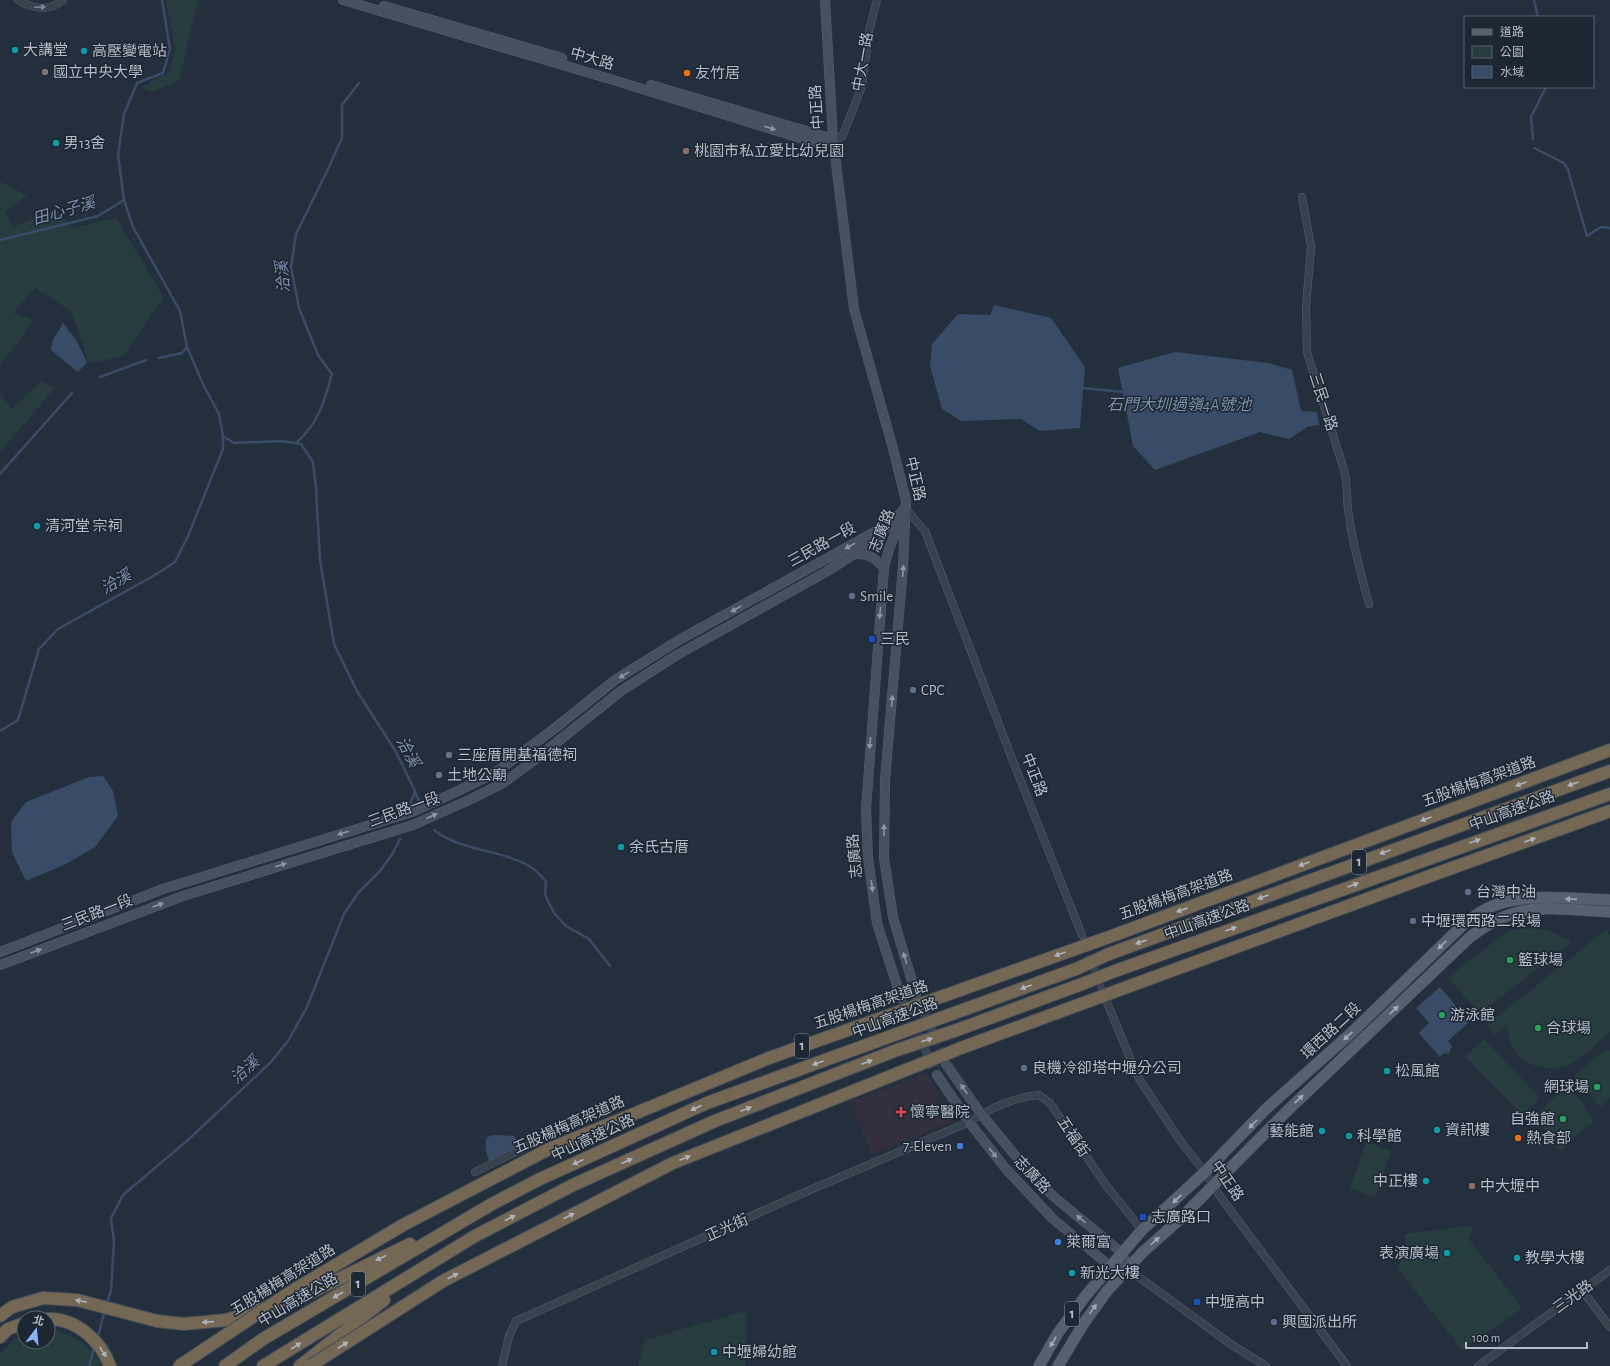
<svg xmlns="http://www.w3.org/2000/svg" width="1610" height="1366" viewBox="0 0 1610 1366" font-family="'Alegreya Sans','Noto Sans TC',sans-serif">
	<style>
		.medical { fill: #32303f }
		.green { fill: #263c3f }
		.water { fill: #394c67 }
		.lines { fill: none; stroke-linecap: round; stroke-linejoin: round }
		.stream { stroke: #394c67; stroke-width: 2.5 }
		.street-tunnel { stroke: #3a4453; stroke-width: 7; stroke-dasharray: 7 3.5; stroke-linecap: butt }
		.secondary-tunnel { stroke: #3a4453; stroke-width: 9; stroke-dasharray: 9 4.5; stroke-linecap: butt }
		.street-casing { stroke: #565f6c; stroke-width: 8 }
		.secondary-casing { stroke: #565f6c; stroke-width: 10 }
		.primary-casing { stroke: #414a57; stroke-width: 12 }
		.highway-casing { stroke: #434c59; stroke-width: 14 }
		.street { stroke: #38414e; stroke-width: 7 }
		.secondary { stroke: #465061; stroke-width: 9 }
		.primary { stroke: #56606e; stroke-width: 11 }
		.highway { stroke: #746855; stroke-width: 12 }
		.highway-bridge-casing { stroke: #434c59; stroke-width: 14; stroke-linecap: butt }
		.highway-bridge { stroke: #746855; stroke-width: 12 }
		.oneway { fill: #7c8592 }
		.oneway2 { fill: #8e96a5 }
		.oneway3 { fill: #aeb4bd }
		.oneway4 { fill: #a1aab7 }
		.culture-dot { fill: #0f9aa8; stroke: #1d2633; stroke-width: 1.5 }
		.education-dot { fill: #8d6e63; stroke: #1d2633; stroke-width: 1.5 }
		.food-dot { fill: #e8710a; stroke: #1d2633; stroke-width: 1.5 }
		.service-dot { fill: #5c6f8a; stroke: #1d2633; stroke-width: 1.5 }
		.transit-dot { fill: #1a4fb4; stroke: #1d2633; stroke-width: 1.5 }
		.worship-dot { fill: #6b7280; stroke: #1d2633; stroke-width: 1.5 }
		.leisure-dot { fill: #2e9e5b; stroke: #1d2633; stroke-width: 1.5 }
		.health-dot { fill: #e0444e; stroke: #1d2633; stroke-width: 1.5 }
		.shop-dot { fill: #3f7fe0; stroke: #1d2633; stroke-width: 1.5 }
		.labels { text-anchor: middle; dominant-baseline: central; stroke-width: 3; stroke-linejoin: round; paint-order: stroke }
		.shield { fill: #1d2633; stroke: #878f9c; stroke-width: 1 }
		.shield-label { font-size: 14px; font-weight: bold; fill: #b4bcc9 }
		.poi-label { font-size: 15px; fill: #b4bcc9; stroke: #1d2633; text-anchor: start }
		.street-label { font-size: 15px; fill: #b4bcc9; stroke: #1d2633 }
		.water-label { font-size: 16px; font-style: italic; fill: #7c92b1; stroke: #1d2633 }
	</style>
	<rect width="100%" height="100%" fill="#242f3e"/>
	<path class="medical" d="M926,1073L953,1122L872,1154L849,1102Z"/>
	<g class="green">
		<path d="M166,0H198L179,80L152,92L140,88L169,72L175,49Z"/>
		<path d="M2,182L27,196L5,212L13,227L55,210L73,228L116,218L164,298L150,316L124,356L89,363L71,311L35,288L13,313L34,320L0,366V183Z"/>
		<path d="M42,381L54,389L0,452V393L12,409Z"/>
		<path d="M1527,928L1548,930L1572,942L1479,1014L1448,977L1508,931Z"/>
		<path d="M1606,930L1610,935V1032C1598,1042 1585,1057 1572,1063C1550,1074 1518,1067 1510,1041C1508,1037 1508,1031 1507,1026L1495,1035L1487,1025Z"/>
		<path d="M1484,1039L1540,1098L1522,1115L1465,1056Z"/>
		<path d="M1608,1048L1610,1051V1098L1600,1107L1574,1076Z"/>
		<path d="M1565,1087L1581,1101L1594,1120L1560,1151L1542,1125L1532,1119Z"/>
		<path d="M1366,1142L1391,1151L1375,1197L1350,1188Z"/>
		<path d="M1469,1226L1474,1231L1468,1238L1522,1308L1462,1350L1398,1269L1406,1245L1404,1234Z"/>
		<path d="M742,1312L747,1314L745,1366H638L644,1340Z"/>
		<path d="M54,1330C76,1337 91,1345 102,1366H0V1353L16,1338L24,1335V1342H48V1331Z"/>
	</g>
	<g class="water">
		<path d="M994,305L1051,318L1085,367L1080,428L1040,431L1021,419L961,421L942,409L930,366L932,344L958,314L990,315Z"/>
		<path d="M63,323L76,340L87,362L78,372L51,350L53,340Z"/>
		<path d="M1175,352L1268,363L1292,370L1301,411L1317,412L1319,425L1307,427L1289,439L1260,432L1155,470L1133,446L1118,368Z"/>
		<path d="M103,776L113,791L118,816L95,847L66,864L26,881L12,852L11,822L26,802L89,777Z"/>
		<path d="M1440,987L1469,1022L1448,1041L1452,1046L1449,1053L1442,1054L1440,1057L1419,1033L1429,1023L1416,1008Z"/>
		<path d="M495,1135L514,1136L520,1145L489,1161C486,1153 484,1146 487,1137Z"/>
	</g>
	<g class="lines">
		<g class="stream">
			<path d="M1534,0L1538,17"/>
			<path d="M1533,139L1531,117L1546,87"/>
			<path d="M1534,148L1564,163L1568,170L1587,236L1601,227L1610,228"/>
			<path d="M124,200L133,227L180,311L187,347L203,384L219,414L223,436L234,443L281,441L301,444L313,462L316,488L320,560L334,644L357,691L396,752L415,791L410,805"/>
			<path d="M0,240L98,216L124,200L118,155L124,114L137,83L163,73L170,49L162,0"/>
			<path d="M159,358L182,353L187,347"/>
			<path d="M100,377L146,360"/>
			<path d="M1083,388L1123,392"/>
			<path d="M296,443C319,423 324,402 332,374L318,355L299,308L291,267L296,234L329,167L342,138V105L359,83"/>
			<path d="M0,474L72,393"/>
			<path d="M0,731L18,720L39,649L58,629L155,575L175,562L188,536L223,449V436"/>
			<path d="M415,792L419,801"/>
			<path d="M434,830C463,853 507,849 535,870C539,873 542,878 546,881L545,895L554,913L566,926L589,939L610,966"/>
			<path d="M107,1302L111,1291L114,1242L111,1218L123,1195L189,1139L270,1063L288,1041L307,1007L344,914L358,893L380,871L393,853L400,839"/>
			<path d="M98,1336L104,1313"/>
			<path d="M89,1366L94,1348"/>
		</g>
		<path class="street-tunnel" d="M1082,935L1105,998"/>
		<g class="secondary-tunnel">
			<path d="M901,998L937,1075"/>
			<path d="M918,999L945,1061"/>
		</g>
		<defs>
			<g id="street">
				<path d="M18,0C32,9 49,12 63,0"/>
				<path d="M833,139L842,137L862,86L869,31L877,0"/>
				<path d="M1302,197L1311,247L1306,307L1307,352L1344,470C1348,485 1346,501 1349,516C1353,546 1361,575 1369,604"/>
				<path d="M905,508L925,531L1016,769L1082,935"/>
				<path d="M1105,998L1139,1079L1181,1142L1205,1172L1219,1195L1347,1366"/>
				<path d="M475,1172L573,1123"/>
				<path d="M1128,1269L1232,1345L1266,1366"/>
				<path d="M1582,1290L1610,1327"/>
				<path d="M502,1366L509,1336L516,1321L810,1190L969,1122C989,1109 1015,1097 1039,1095L1050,1103L1105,1184L1142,1230"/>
				<path d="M1478,1366L1610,1270"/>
			</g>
			<g id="secondary">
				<path d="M343,0L610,79L813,142L833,139"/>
				<path d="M825,0L833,139L854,309L894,452L906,501L903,567L885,780L884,858L893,917L916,995"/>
				<path d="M384,6L562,58"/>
				<path d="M651,85L830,138"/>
				<path d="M854,554C869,553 875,558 884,568"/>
				<path d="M0,952L163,889L412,812L460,790L495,773L554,729L615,680L679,640L873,533L882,526"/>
				<path d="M0,965L183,896L413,825L469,800L503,783L536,759L621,691L677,655L826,572L873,542L905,508"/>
				<path d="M901,998L877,923L868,858L866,809L884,568L889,549L903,515"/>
				<path d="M937,1075L969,1122L1006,1169L1053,1219L1111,1267L1128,1269L1122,1253L1053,1196L1023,1165L981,1114L946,1064"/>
			</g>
			<g id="primary">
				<path d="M1039,1366L1058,1333L1087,1294L1142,1230L1205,1172L1267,1108L1349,1035L1465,923C1472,918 1478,913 1486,909C1522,891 1570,899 1610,900"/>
				<path d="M1058,1366L1084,1323L1107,1291L1143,1252L1179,1220L1287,1111L1469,938C1518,899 1552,909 1610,912"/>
			</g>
			<g id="highway">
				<path d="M1463,805L1610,750"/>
				<path d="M1427,877L1610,811"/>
				<path d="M1109,954L1610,771"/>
				<path d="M1115,971L1610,794"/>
				<path d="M949,1015L1076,969"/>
				<path d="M957,1030L1082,984"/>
				<path d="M0,1316L12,1307L43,1298L77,1300L157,1321L184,1324L226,1320L304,1296L410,1244"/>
				<path d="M48,1319C76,1318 101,1341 110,1366"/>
				<path d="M0,1337L8,1329L24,1323"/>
				<path d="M225,1366L263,1339L492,1204L540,1179L707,1103L894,1035"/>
				<path d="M263,1366L475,1236L573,1185L715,1121L897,1050"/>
				<path d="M300,1366L384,1300"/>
			</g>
		</defs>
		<use href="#street" class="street-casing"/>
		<use href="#secondary" class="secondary-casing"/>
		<use href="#primary" class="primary-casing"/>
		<use href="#highway" class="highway-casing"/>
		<use href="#street" class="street"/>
		<use href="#secondary" class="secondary"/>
		<use href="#primary" class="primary"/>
		<use href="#highway" class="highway"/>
		<defs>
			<g id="highway-bridge">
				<path d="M1076,969L1109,954"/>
				<path d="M1082,984L1115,971"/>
				<path d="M894,1035L949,1015"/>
				<path d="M897,1050L957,1030"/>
				<path d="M179,1366L292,1291L403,1225L549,1149L769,1058L1112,936L1463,805"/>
				<path d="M310,1366L443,1281L673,1163L961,1048L1427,877"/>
			</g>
		</defs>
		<use href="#highway-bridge" class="highway-bridge-casing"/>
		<use href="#highway-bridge" class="highway-bridge"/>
	</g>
	<defs><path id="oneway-solid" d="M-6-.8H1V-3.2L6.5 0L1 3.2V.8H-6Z"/></defs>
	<use class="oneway" href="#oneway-solid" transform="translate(40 7) rotate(-2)"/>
	<g class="oneway2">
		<use href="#oneway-solid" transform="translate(770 128) rotate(17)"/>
		<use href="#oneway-solid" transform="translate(850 546) rotate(151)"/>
		<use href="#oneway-solid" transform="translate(903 571) rotate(-86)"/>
		<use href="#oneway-solid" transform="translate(736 609) rotate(151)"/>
		<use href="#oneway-solid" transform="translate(880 613) rotate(95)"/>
		<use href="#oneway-solid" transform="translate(624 675) rotate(148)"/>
		<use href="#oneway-solid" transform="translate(892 701) rotate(-85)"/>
		<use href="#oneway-solid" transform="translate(870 743) rotate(95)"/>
		<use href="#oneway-solid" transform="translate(432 816) rotate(-24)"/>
		<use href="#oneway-solid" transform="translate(884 830) rotate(-91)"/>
		<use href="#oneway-solid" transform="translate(343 833) rotate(163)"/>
		<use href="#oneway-solid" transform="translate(281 865) rotate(-17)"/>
		<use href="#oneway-solid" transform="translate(872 886) rotate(83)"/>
		<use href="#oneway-solid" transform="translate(158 905) rotate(-20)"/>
		<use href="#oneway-solid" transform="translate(36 951) rotate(-21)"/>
		<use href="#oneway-solid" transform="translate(905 958) rotate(-107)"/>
		<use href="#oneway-solid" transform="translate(964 1089) rotate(-125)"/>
		<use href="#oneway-solid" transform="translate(993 1153) rotate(52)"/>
		<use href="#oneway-solid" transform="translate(1081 1219) rotate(-140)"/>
	</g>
	<g class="oneway3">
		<use href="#oneway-solid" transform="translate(1521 784) rotate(160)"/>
		<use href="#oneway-solid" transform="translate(1573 784) rotate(160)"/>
		<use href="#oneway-solid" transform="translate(1426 819) rotate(160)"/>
		<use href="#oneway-solid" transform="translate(1530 840) rotate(-20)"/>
		<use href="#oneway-solid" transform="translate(1475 841) rotate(-20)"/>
		<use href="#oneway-solid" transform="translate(1385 852) rotate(160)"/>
		<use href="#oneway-solid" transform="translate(1304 864) rotate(160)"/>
		<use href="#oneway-solid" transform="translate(1353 885) rotate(-20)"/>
		<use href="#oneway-solid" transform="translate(1263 897) rotate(160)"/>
		<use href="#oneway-solid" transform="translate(1182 910) rotate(160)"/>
		<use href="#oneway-solid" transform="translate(1231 929) rotate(-20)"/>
		<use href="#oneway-solid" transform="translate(1141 942) rotate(160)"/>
		<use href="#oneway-solid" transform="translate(1060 954) rotate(160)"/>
		<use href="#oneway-solid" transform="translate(1026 987) rotate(160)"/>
		<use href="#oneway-solid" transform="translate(927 1040) rotate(-18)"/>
		<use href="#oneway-solid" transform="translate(867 1062) rotate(-21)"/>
		<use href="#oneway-solid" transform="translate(818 1063) rotate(160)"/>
		<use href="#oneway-solid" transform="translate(696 1108) rotate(155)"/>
		<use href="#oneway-solid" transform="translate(746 1109) rotate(-21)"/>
		<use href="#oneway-solid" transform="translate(685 1158) rotate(-22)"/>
		<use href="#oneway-solid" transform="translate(627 1161) rotate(-24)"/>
		<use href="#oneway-solid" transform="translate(578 1162) rotate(155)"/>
		<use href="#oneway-solid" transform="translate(569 1216) rotate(-28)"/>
		<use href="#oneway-solid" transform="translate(510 1218) rotate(-27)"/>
		<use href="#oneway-solid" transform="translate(381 1258) rotate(154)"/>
		<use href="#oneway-solid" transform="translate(453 1276) rotate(-28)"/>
		<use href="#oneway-solid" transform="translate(338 1295) rotate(150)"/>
		<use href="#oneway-solid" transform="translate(81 1301) rotate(-168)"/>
		<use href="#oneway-solid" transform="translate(208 1322) rotate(176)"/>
		<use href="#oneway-solid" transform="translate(343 1345) rotate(-33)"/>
		<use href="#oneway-solid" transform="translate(296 1346) rotate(-32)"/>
		<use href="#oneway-solid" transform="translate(103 1352) rotate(56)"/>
	</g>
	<g class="oneway4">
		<use href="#oneway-solid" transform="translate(1571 899) rotate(-178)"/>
		<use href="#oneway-solid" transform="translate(1442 945) rotate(136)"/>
		<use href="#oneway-solid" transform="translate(1394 1010) rotate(-44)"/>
		<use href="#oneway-solid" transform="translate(1348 1036) rotate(137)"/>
		<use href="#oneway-solid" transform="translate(1299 1099) rotate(-43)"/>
		<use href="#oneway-solid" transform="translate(1253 1124) rotate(134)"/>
		<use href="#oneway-solid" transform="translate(1177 1199) rotate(137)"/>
		<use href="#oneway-solid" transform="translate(1155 1241) rotate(-42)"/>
		<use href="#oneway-solid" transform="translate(1093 1309) rotate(-54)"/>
		<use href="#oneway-solid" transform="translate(1053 1342) rotate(121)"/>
	</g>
	<g class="culture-dot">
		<circle cx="15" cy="50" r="4"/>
		<circle cx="84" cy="51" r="4"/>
		<circle cx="56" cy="143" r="4"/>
		<circle cx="37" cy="526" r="4"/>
		<circle cx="621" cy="847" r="4"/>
		<circle cx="1387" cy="1071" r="4"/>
		<circle cx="1437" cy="1130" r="4"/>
		<circle cx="1322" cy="1131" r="4"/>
		<circle cx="1349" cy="1136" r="4"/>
		<circle cx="1426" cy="1181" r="4"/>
		<circle cx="1447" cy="1253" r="4"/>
		<circle cx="1517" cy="1258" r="4"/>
		<circle cx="1072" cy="1273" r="4"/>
		<circle cx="714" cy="1352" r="4"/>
	</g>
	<g class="education-dot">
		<circle cx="45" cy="72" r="4"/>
		<circle cx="686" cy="151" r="4"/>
		<circle cx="1472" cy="1186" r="4"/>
	</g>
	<g class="food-dot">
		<circle cx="687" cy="73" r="4"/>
		<circle cx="1518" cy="1138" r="4"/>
	</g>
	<g class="service-dot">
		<circle cx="852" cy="596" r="4"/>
		<circle cx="913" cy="690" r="4"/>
		<circle cx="1468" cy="892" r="4"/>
		<circle cx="1413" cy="921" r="4"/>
		<circle cx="1024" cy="1068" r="4"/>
		<circle cx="1274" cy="1322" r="4"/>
	</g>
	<g class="transit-dot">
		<rect x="868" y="635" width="8" height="8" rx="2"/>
		<rect x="1139" y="1213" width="8" height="8" rx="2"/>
		<rect x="1193" y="1298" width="8" height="8" rx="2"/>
	</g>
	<g class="worship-dot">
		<circle cx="449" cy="755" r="4"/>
		<circle cx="439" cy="775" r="4"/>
	</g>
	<g class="leisure-dot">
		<circle cx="1510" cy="960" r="4"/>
		<circle cx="1442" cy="1015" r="4"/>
		<circle cx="1538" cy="1028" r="4"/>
		<circle cx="1597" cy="1087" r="4"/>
		<circle cx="1563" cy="1119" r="4"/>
	</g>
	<path class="health-dot" d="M899 1106h4v4h4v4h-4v4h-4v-4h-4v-4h4z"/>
	<g class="shop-dot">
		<circle cx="960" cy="1146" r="4"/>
		<circle cx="1058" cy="1242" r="4"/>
	</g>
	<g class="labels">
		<g class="shield">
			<rect x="1352" y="850" width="14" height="24" rx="3"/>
			<rect x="795" y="1034" width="14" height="24" rx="3"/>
			<rect x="351" y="1272" width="14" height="24" rx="3"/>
			<rect x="1065" y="1302" width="14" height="24" rx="3"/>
		</g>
		<g class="shield-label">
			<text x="1359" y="862">1</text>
			<text x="802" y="1046">1</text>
			<text x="358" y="1284">1</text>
			<text x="1072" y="1314">1</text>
		</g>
		<g class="poi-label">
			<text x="23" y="50">大講堂</text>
			<text x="92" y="51">高壓變電站</text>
			<text x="53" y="72">國立中央大學</text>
			<text x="695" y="73">友竹居</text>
			<text x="64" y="143">男13舍</text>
			<text x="694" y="151">桃園市私立愛比幼兒園</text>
			<text x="45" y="526">清河堂 宗祠</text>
			<text x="860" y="596">Smile</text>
			<text x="880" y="639">三民</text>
			<text x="921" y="690">CPC</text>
			<text x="457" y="755">三座厝開基福德祠</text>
			<text x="447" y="775">土地公廟</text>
			<text x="629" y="847">余氏古厝</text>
			<text x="1476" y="892">台灣中油</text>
			<text x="1421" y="921">中壢環西路二段場</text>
			<text x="1518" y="960">籃球場</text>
			<text x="1450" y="1015">游泳館</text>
			<text x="1546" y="1028">合球場</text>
			<text x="1032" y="1068">良機冷卻塔中壢分公司</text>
			<text x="1395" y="1071">松風館</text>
			<text x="1589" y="1087" text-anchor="end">網球場</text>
			<text x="910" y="1112">懷寧醫院</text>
			<text x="1555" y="1119" text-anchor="end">自強館</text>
			<text x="1445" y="1130">資訊樓</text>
			<text x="1314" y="1131" text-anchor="end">藝能館</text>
			<text x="1357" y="1136">科學館</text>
			<text x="1526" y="1138">熱食部</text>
			<text x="952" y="1146" text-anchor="end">7-Eleven</text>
			<text x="1418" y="1181" text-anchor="end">中正樓</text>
			<text x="1480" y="1186">中大壢中</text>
			<text x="1151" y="1217">志廣路口</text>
			<text x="1066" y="1242">萊爾富</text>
			<text x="1439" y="1253" text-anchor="end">表演廣場</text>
			<text x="1525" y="1258">教學大樓</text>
			<text x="1080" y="1273">新光大樓</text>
			<text x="1205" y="1302">中壢高中</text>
			<text x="1282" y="1322">興國派出所</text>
			<text x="722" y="1352">中壢婦幼館</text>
		</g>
		<g class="street-label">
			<text transform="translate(592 59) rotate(16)">中大路</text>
			<text transform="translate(863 62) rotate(-80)">中大一路</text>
			<text transform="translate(817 107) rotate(-94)">中正路</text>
			<text transform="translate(1323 402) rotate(72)">三民一路</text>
			<text transform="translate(915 479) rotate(77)">中正路</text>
			<text transform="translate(882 531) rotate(-69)">志廣路</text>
			<text transform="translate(822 545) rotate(-29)">三民路一段</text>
			<text transform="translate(1034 775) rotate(69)">中正路</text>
			<text transform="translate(1479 782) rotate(-20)">五股楊梅高架道路</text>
			<text transform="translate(404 810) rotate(-20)">三民路一段</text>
			<text transform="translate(1512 811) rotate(-20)">中山高速公路</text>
			<text transform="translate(855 856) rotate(-95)">志廣路</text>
			<text transform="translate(1176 895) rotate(-20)">五股楊梅高架道路</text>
			<text transform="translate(97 913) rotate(-21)">三民路一段</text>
			<text transform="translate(1207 920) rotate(-20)">中山高速公路</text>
			<text transform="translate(871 1005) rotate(-19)">五股楊梅高架道路</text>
			<text transform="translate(895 1018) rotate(-20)">中山高速公路</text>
			<text transform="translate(1331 1031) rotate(-43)">環西路二段</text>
			<text transform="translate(569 1125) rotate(-24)">五股楊梅高架道路</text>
			<text transform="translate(1073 1137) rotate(56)">五福街</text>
			<text transform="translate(593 1138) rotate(-25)">中山高速公路</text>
			<text transform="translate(1032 1175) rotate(47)">志廣路</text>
			<text transform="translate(1227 1181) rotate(56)">中正路</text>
			<text transform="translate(727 1228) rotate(-24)">正光街</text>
			<text transform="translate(283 1280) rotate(-32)">五股楊梅高架道路</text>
			<text transform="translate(1573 1297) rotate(-36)">三光路</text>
			<text transform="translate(298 1300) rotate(-31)">中山高速公路</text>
		</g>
		<g class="water-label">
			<text transform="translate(64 211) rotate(-16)">田心子溪</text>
			<text transform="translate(283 277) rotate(-95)">洽溪</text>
			<text x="1179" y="405">石門大圳過嶺4A號池</text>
			<text transform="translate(116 582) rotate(-30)">洽溪</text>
			<text transform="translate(408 752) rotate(62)">洽溪</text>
			<text transform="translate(245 1070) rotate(-42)">洽溪</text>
		</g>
	</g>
	<rect x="1464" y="16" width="130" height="72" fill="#1d2633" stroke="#59626f"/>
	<rect x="1472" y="29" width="20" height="6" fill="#56606e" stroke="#59626f"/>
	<text x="1500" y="36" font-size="12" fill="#b4bcc9">道路</text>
	<rect x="1472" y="46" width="20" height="12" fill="#263c3f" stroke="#59626f"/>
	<text x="1500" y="56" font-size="12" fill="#b4bcc9">公園</text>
	<rect x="1472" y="66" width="20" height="12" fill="#394c67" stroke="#59626f"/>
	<text x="1500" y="76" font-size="12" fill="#b4bcc9">水域</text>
	<g transform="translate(36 1330) rotate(16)"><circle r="19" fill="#1d2633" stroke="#59626f"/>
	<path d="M0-3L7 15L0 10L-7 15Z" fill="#8ab4f8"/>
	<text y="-6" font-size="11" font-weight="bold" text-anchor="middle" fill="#b4bcc9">北</text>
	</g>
	<path d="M1466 1342v6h121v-6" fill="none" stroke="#b4bcc9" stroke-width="2"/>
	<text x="1472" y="1342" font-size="12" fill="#b4bcc9" stroke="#1d2633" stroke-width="3" paint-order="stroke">100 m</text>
</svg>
